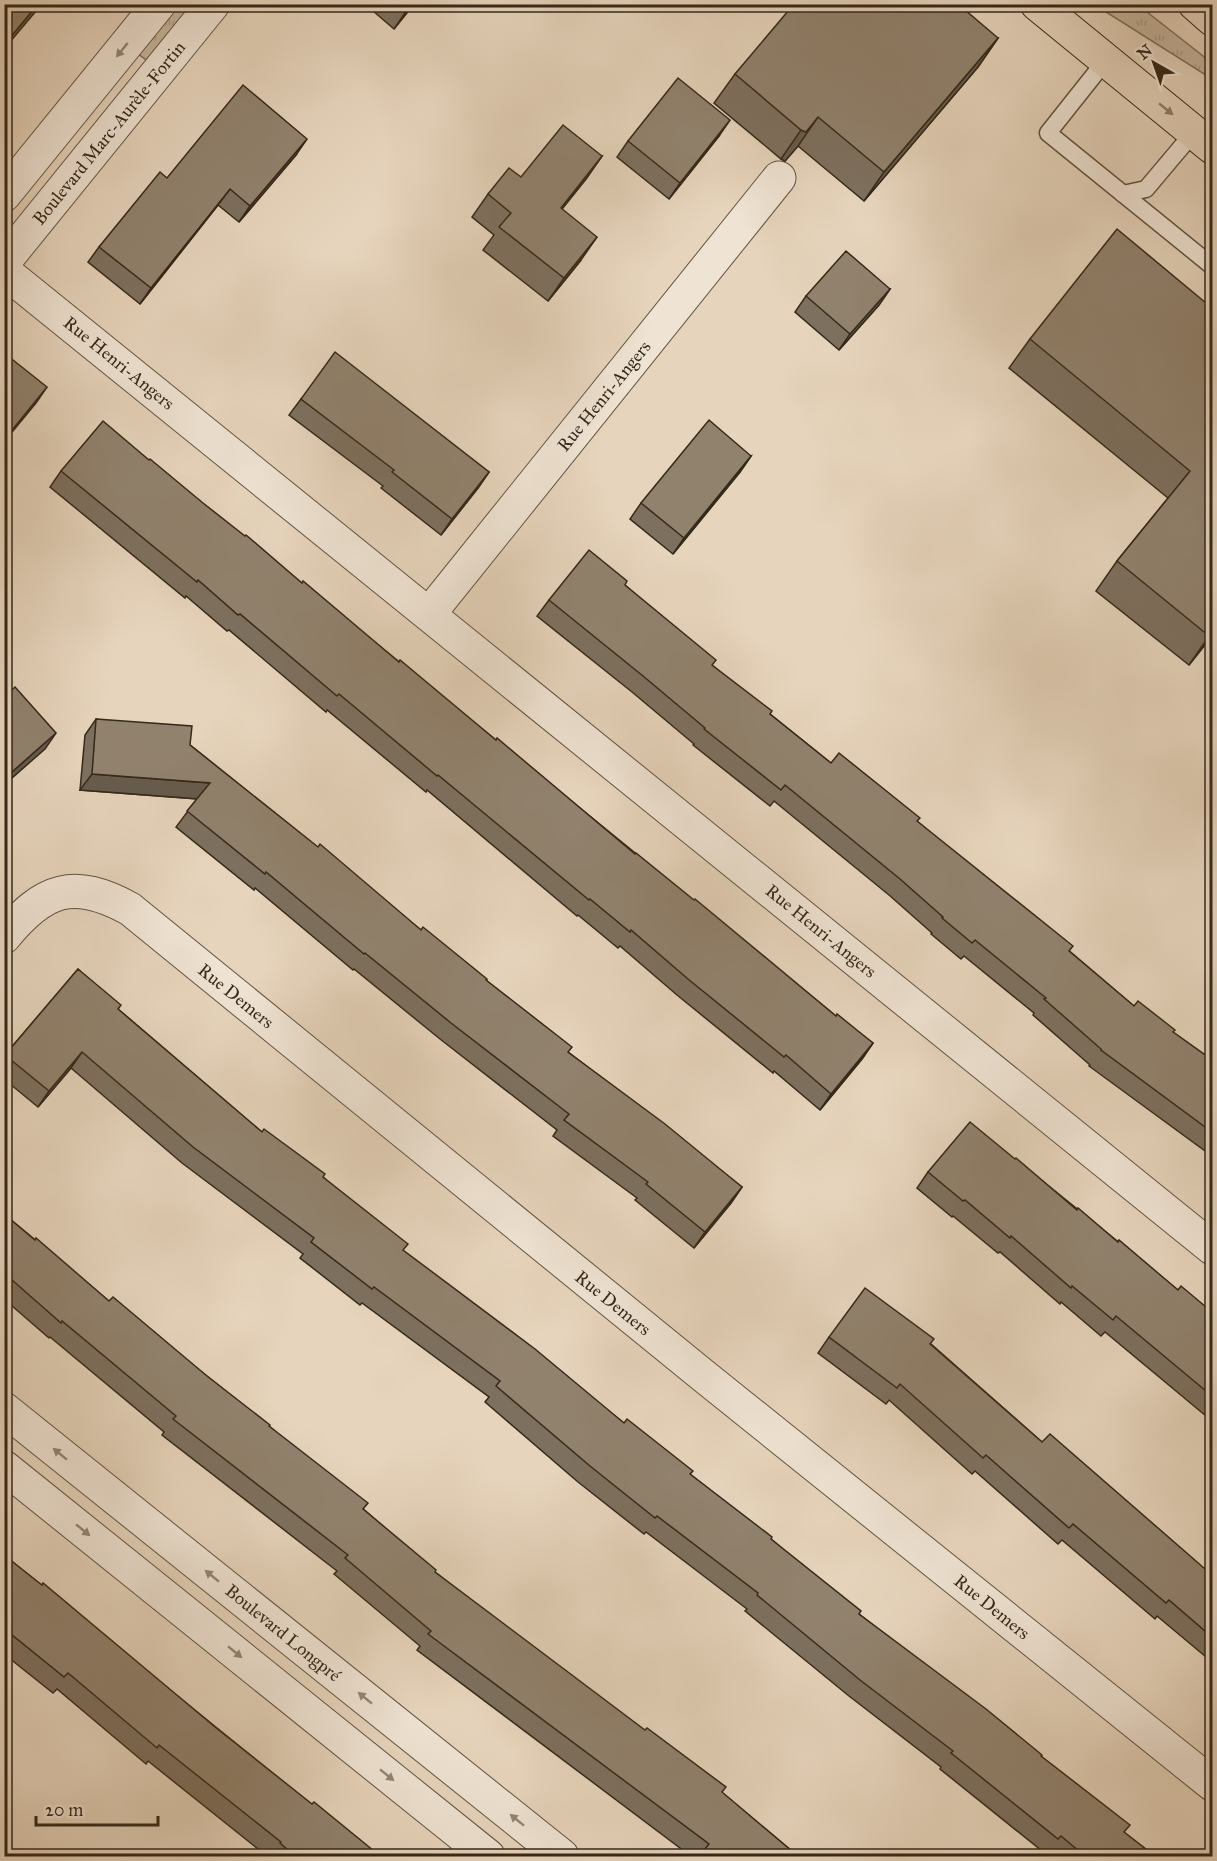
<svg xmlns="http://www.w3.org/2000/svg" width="1217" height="1861" viewBox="0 0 1217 1861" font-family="'IM FELL Great Primer',serif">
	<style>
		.grass { fill: url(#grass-tufts); stroke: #7e705d; stroke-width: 1.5 }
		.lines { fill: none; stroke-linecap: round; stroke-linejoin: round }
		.lane-casing { stroke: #615442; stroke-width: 19 }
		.street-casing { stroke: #615442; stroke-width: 35 }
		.primary-casing { stroke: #35291a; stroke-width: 35 }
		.lane { stroke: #efe3d3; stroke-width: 16 }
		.street { stroke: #efe3d3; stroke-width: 33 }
		.primary { stroke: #e6d4bc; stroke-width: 33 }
		.wall { fill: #7d705f; stroke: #35291a; stroke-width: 1.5 }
		.shaded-wall { fill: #665b4d; stroke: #35291a; stroke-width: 1.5 }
		.building { fill: #91826e; stroke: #35291a; stroke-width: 1.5 }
		.oneway { fill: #928676 }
		.oneway2 { fill: #8e7e6b }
		.labels { text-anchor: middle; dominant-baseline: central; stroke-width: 6; stroke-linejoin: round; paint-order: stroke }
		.street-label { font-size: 18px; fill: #35291a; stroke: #efe3d3 }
	</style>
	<defs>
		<pattern id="grass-tufts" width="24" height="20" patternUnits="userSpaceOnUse" patternTransform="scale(1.5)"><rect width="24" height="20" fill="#c8b7a0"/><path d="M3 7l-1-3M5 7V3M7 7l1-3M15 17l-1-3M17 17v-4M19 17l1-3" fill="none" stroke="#ac9d89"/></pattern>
	</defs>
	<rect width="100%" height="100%" fill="#e6d4bc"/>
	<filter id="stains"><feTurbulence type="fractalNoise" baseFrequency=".00333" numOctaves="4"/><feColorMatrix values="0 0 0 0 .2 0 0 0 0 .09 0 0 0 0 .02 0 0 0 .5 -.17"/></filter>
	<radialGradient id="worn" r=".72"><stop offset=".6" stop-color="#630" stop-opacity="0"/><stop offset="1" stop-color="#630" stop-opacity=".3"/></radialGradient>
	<g class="grass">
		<path d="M177,5H195L149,62L137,53Z"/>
		<path d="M1095,5H1138L1212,63V79Z"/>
	</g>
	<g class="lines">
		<defs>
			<g id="lane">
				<path d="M1106,60L1048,133L1212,266"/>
				<path d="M1123,194L1146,189L1194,132"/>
			</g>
			<g id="street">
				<path d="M4,195L159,4"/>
				<path d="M4,262L213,4"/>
				<path d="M4,271L1212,1248"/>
				<path d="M429,614L779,178"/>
				<path d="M4,937C44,888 74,878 130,909L705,1377L1212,1784"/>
				<path d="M4,1409L562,1856"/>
				<path d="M4,1467L488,1856"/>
			</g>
			<g id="primary">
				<path d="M1037,4L1212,147"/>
				<path d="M1195,4L1212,19"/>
			</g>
		</defs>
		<use href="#lane" class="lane-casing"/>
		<use href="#street" class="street-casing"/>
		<use href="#primary" class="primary-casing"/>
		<use href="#lane" class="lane"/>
		<use href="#street" class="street"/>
		<use href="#primary" class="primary"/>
	</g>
	<g class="wall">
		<path d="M365,4H414L394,29Z"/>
		<path d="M998,38L978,67L864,201L798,146L785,161L781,159L714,103L735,74Z"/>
		<path d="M719,136L669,199L617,157L628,141Z"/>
		<path d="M296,155L239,222L218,205L140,304L88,262L99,247L167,178Z"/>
		<path d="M602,156L586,179L562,209L581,260L548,301L483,250L494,235L472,217L488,194L521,177Z"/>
		<path d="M890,289L879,305L839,350L795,312L806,296Z"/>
		<path d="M1212,308V636L1189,665L1096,591L1117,561L1168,498L1009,368L1030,339Z"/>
		<path d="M301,399L489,472L478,488L441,535L381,488L383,486L289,415Z"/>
		<path d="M751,456L740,472L673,554L630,519L641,503Z"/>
		<path d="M149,460L496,740L836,1016L873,1043L862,1059L820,1110L774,1071L773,1073L677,995L620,946L618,948L578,915L577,916L427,790L426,792L327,710L326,712L229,630L227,631L186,596L185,598L50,487L61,471Z"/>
		<path d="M625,585L713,666L770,714L831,763L917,821L1134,1006L1173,1032L1212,1060V1156L1089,1066L1090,1065L1033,1015L1034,1013L964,956L961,959L931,934L932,933L889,895L774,801L770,806L693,745L694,744L632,692L537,616L549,600Z"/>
		<path d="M96,719L190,745L421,930L486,980L568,1052L742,1187L731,1203L694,1248L635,1200L637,1198L553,1136L557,1130L440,1039L354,969L353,970L255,888L254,890L176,827L197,799L80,790L85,735Z"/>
		<path d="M78,969L118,1009L262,1132L323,1177L403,1251L624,1423L690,1474L771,1539L859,1614L1041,1756L1125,1833L1156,1857H1055L1049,1852L1047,1855L940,1769L941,1767L849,1696L745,1611L747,1609L646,1532L644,1534L578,1482L485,1402L489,1397L362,1303L360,1305L300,1258L303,1254L182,1163L71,1068L38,1107L4,1079V1056Z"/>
		<path d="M1015,1159L1178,1290L1212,1312V1421L1105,1332L1101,1336L1061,1302L1060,1304L1000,1252L998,1253L953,1216L952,1217L917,1188L928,1172Z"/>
		<path d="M4,1214L109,1301L207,1376L269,1426L435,1572L722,1793L799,1857H692L417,1650L420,1646L334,1574L337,1571L162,1435L164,1432L50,1337L49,1338L4,1299Z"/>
		<path d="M829,1337L931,1344L1042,1442L1212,1575V1662L1157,1616L1155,1619L1062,1540L1058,1544L975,1471L972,1474L889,1400L886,1404L818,1353Z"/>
		<path d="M4,1555L372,1854L374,1857H268L148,1761L146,1764L57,1689L53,1693L4,1654Z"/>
	</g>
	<g class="shaded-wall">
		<path d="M38,4H42L4,49V45Z"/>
		<path d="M412,4H414L394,29L405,13Z"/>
		<path d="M998,38L978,67L864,201L884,172Z"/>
		<path d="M818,117L798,146L785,161L781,159L801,130Z"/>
		<path d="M730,120L719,136L669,199L680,183Z"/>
		<path d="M307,139L296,155L239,222L250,206Z"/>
		<path d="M602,156L586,179L544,231L561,208Z"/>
		<path d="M230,189L218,205L140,304L151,288Z"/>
		<path d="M597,237L581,260L548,301L564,278Z"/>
		<path d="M890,289L879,305L839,350L850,334Z"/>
		<path d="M47,387L36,403L4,442V440Z"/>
		<path d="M751,456L740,472L673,554L684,538Z"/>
		<path d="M489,472L478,488L441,535L452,519Z"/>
		<path d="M1212,632V636L1189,665Z"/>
		<path d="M56,733L45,749L4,785V779Z"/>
		<path d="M92,774L210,783L199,799L80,790Z"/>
		<path d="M873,1043L862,1059L820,1110L831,1094Z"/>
		<path d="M82,1052L71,1068L38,1107L49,1091Z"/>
		<path d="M742,1187L731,1203L694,1248L705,1232Z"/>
	</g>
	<g class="building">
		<path d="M4,4H38L4,45Z"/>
		<path d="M395,4H412L405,13Z"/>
		<path d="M794,4H958L998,38L884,172L818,117L806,132L801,130L735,74Z"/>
		<path d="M678,78L730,120L680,183L628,141Z"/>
		<path d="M243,85L307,139L250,206L230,189L151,288L99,247L160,172L167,178Z"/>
		<path d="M563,125L602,156L561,208L597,237L564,278L499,227L511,213L488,194L509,168L521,177Z"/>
		<path d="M1117,229L1212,308V632L1209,636L1117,561L1190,471L1030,339Z"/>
		<path d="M846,251L890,289L850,334L806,296Z"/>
		<path d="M335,352L489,472L452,519L392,472L394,470L301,399Z"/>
		<path d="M8,356L47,387L4,440V360Z"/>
		<path d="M709,420L751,456L684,538L641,503Z"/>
		<path d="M103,421L149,460L150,459L203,503L245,536L246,535L302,583L303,581L399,662L400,660L496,740L497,738L635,854L636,853L694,900L695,899L836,1016L837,1014L873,1043L831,1094L786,1055L784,1057L688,979L631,930L630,932L590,899L589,900L438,775L437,776L339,694L337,696L240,614L238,615L198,580L197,582L61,471Z"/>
		<path d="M589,550L627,581L625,585L716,660L712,665L772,711L770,714L831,763L839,753L920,818L917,821L1073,946L1069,951L1134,1006L1138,1001L1175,1030L1173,1032L1212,1060V1132L1101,1050V1049L1044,999L1046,998L975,940L972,943L942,918L943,917L900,879L785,785L781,790L704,729L705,728L643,676L549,600Z"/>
		<path d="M15,687L56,733L4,779V697Z"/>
		<path d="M96,719L192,726L190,745L318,847L320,844L421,930L423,927L487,979L486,980L572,1047L568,1052L665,1124L742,1187L705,1232L646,1184L648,1182L564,1120L569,1114L451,1023L365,953L364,954L266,872L265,874L187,811L210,783L92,774Z"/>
		<path d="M78,969L121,1005L118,1009L262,1132L264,1129L325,1174L323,1177L408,1244L403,1250L535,1349L624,1423L627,1419L693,1471L690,1474L772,1537L771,1539L861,1611L859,1614L986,1709L1042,1755L1041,1756L1130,1825L1124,1832L1156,1857H1086L1061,1836L1058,1839L951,1753L953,1751L860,1680L757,1595L758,1593L657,1516L655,1518L590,1466L496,1386L500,1381L374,1287L372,1289L311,1242L314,1238L193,1147L82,1052L49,1091L5,1055Z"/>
		<path d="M970,1122L1015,1159L1016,1158L1077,1210L1078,1208L1118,1242L1119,1240L1178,1290L1181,1286L1212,1312V1396L1116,1316L1113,1320L1072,1286L1071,1288L1011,1236L1010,1238L965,1200L963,1201L928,1172Z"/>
		<path d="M4,1214L35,1240L36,1238L109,1301L113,1297L207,1376L270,1425L269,1426L368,1503L363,1509L436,1570L435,1572L645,1730L647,1728L726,1787L722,1792L799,1857H714L705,1849L709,1844L428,1634L431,1631L345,1558L348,1555L173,1419L176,1416L62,1321L61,1323L4,1273Z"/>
		<path d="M865,1288L934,1339L930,1344L1042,1442L1050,1434L1212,1575V1637L1169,1600L1166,1603L1073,1524L1069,1528L986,1455L983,1458L900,1384L897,1388L829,1337Z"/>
		<path d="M4,1555L42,1585L43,1583L215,1727L312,1804L314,1802L374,1851L371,1854L374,1857H296L280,1843L281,1842L159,1745L157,1748L68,1673L64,1677L6,1630L8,1627L4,1624Z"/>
		<path d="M4,1845L15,1852L20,1857H4Z"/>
	</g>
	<defs><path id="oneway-solid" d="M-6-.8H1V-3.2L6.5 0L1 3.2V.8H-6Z" transform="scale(1.5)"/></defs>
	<g class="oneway">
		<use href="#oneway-solid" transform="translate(122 50) rotate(129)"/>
		<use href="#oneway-solid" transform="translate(60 1454) rotate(-141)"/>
		<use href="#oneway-solid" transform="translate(83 1530) rotate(39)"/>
		<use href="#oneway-solid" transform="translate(212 1576) rotate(-141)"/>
		<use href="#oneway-solid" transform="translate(235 1652) rotate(39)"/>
		<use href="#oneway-solid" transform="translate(365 1698) rotate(-141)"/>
		<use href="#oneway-solid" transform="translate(387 1775) rotate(39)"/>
		<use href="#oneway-solid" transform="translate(517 1820) rotate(-141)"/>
	</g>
	<use class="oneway2" href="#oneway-solid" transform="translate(1166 109) rotate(39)"/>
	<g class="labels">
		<g class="street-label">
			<text transform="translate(109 133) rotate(-51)">Boulevard Marc-Aurèle-Fortin</text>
			<text transform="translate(119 363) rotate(39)">Rue Henri-Angers</text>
			<text transform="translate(604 396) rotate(-51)">Rue Henri-Angers</text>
			<text transform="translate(821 931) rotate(39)">Rue Henri-Angers</text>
			<text transform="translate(236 996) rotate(39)">Rue Demers</text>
			<text transform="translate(613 1303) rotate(39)">Rue Demers</text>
			<text transform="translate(992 1607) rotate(39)">Rue Demers</text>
			<text transform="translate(283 1633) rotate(39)">Boulevard Longpré</text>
		</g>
	</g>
	<rect width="1217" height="1861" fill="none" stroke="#e6d4bc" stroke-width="24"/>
	<rect x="6" y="6" width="1205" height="1849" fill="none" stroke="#35291a" stroke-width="3"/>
	<rect x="12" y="12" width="1193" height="1837" fill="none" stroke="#35291a" stroke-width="1.5"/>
	<g transform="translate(1154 63) rotate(320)" stroke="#efe3d3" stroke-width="4.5" paint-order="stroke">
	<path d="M0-4.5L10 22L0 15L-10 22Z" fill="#35291a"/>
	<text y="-9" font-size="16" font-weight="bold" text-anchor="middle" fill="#35291a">N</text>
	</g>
	<path d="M36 1816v9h122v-9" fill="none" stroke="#35291a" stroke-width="3"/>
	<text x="45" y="1816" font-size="18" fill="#35291a" stroke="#efe3d3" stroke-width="4.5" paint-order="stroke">20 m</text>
	<rect width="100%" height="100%" filter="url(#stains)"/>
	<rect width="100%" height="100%" fill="url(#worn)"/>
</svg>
